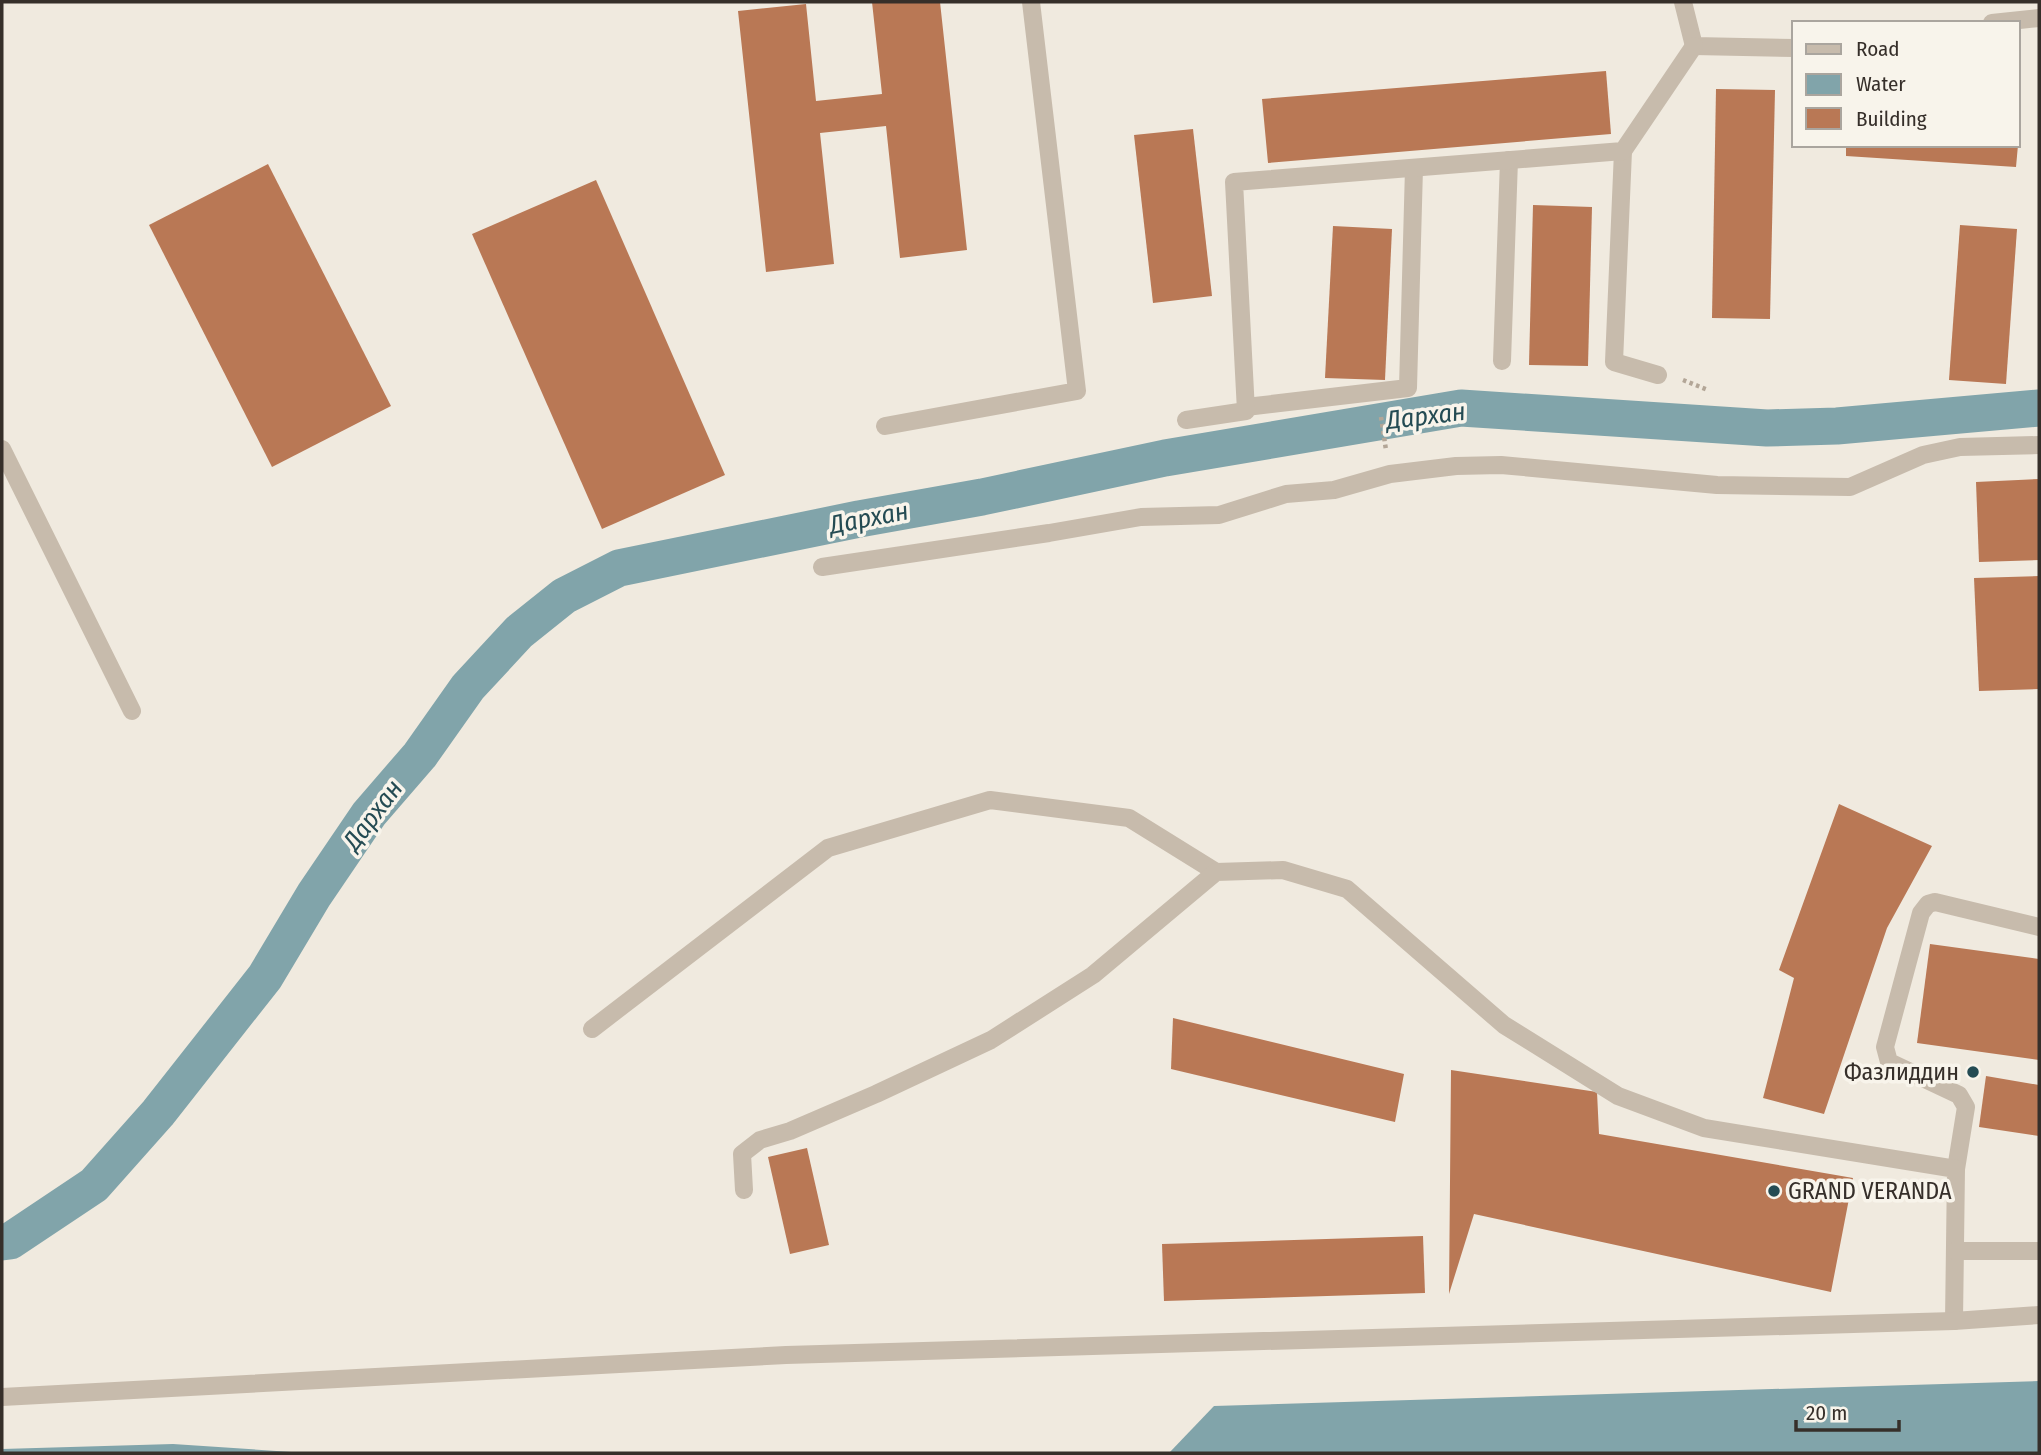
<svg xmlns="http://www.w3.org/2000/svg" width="2041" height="1455" viewBox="0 0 2041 1455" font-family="'Fira Sans Condensed',sans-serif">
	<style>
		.water { fill: #81a4aa }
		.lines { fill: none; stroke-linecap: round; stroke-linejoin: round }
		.canal { stroke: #81a4aa; stroke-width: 37 }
		.building { fill: #b97855 }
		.path { stroke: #b3a697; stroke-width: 4.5; stroke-dasharray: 3.5 3.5; stroke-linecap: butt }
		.minor { stroke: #c7bbac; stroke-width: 18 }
		.poi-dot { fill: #244b53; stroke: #f8f4eb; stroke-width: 2.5 }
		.labels { text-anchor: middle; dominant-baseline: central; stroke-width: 7; stroke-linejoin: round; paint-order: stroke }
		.poi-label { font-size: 24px; fill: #362f2a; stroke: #f8f4eb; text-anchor: end }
		.water-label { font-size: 26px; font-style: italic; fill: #244b53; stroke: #f8f4eb }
	</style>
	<rect width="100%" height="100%" fill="#f0eadf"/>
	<g class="water">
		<path d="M2039,1381V1453H1169L1214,1406Z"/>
		<path d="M173,1444L306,1453H2V1449Z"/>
	</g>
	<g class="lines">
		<path class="canal" d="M2,1242L10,1241L94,1185L158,1113L265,977L314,895L369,814L420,755L468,687L519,632L564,596L619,568L859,519L982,497L1165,458L1461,408L1767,428L1837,426L2039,408"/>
	</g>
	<g class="building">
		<path d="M872,2H940L967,250L900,258L886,126L820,133L834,264L766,272L738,11L806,4L816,101L882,94Z"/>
		<path d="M1606,71L1611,134L1268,163L1262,99Z"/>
		<path d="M1716,89L1775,90L1770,319L1712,318Z"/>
		<path d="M1193,129L1212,296L1153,303L1134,135Z"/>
		<path d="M1846,145H2018L2016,167L1846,156Z"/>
		<path d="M268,164L391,406L272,467L149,225Z"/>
		<path d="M596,180L725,475L602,529L472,234Z"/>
		<path d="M1533,205L1592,207L1588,366L1529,365Z"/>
		<path d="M1960,225L2017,229L2006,384L1949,380Z"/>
		<path d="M1333,226L1392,229L1385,380L1325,378Z"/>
		<path d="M2039,479V560L1979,562L1976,482Z"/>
		<path d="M2039,576V689L1979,691L1974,578Z"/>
		<path d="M1839,804L1932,846L1887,928L1824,1114L1763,1098L1794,978L1779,970Z"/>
		<path d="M1930,944L2039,959V1060L1917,1043Z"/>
		<path d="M1173,1018L1404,1074L1395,1122L1171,1069Z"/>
		<path d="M1451,1070L1597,1092L1599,1134L1853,1178L1831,1292L1474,1214L1449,1294Z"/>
		<path d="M1986,1076L2039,1085V1136L1979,1127Z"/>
		<path d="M807,1148L829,1245L790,1254L768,1157Z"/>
		<path d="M1423,1236L1425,1293L1164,1301L1162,1244Z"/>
	</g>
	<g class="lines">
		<g class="path">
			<path d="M1683,380L1708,390"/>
			<path d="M1381,417L1386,450"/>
		</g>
		<g class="minor">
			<path d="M1683,2L1694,46L1794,48"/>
			<path d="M1992,23L2039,18"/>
			<path d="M1623,151L1614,362L1658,375"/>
			<path d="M1502,361L1509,160"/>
			<path d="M1246,407L1408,388L1414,168"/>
			<path d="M1186,420L1246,411L1234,182L1623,151L1694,46"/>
			<path d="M885,426L1077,391L1031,2"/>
			<path d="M2,449L132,711"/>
			<path d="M822,567L1049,533L1141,517L1219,515L1286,494L1334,490L1390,474L1456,466L1501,465L1717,485L1850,487L1923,455L1960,447L2039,445"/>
			<path d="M592,1029L828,848L990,800L1129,818L1216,872"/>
			<path d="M1956,1169L1966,1107L1959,1095L1889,1062L1885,1047L1921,913L1928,904L1935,902L2039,927"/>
			<path d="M744,1190L742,1154L760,1140L790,1131L876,1094L991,1040L1093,975L1216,872L1283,870L1347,889L1504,1025L1618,1096L1704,1128L1956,1169L1954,1321"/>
			<path d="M1955,1251H2039"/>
			<path d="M2,1397L786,1355L1954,1321L2039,1315"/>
		</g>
	</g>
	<g class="poi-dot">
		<circle cx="1973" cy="1072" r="7"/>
		<circle cx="1774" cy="1191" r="7"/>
	</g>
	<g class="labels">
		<g class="poi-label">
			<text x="1959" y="1072">Фазлиддин</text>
			<text x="1788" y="1191" text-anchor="start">GRAND VERANDA</text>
		</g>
		<g class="water-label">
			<text transform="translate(1426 416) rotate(-7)">Дархан</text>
			<text transform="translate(869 518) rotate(-11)">Дархан</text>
			<text transform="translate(373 815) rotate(-53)">Дархан</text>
		</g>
	</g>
	<rect width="2041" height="1455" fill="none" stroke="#362f2a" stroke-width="7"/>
	<rect x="1792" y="21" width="228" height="126" fill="#f8f4eb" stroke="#aaa59e" stroke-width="2"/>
	<rect x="1806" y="44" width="35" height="10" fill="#c7bbac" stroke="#aaa59e" stroke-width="2"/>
	<text x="1856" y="56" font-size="21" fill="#362f2a">Road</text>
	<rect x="1806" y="74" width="35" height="21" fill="#81a4aa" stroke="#aaa59e" stroke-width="2"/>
	<text x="1856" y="91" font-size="21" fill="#362f2a">Water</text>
	<rect x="1806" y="108" width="35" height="21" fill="#b97855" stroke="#aaa59e" stroke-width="2"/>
	<text x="1856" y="126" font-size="21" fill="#362f2a">Building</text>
	<path d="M1796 1420v10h103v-10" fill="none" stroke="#362f2a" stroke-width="3.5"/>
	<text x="1806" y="1420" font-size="21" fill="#362f2a" stroke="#f8f4eb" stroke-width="5" paint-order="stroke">20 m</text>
</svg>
